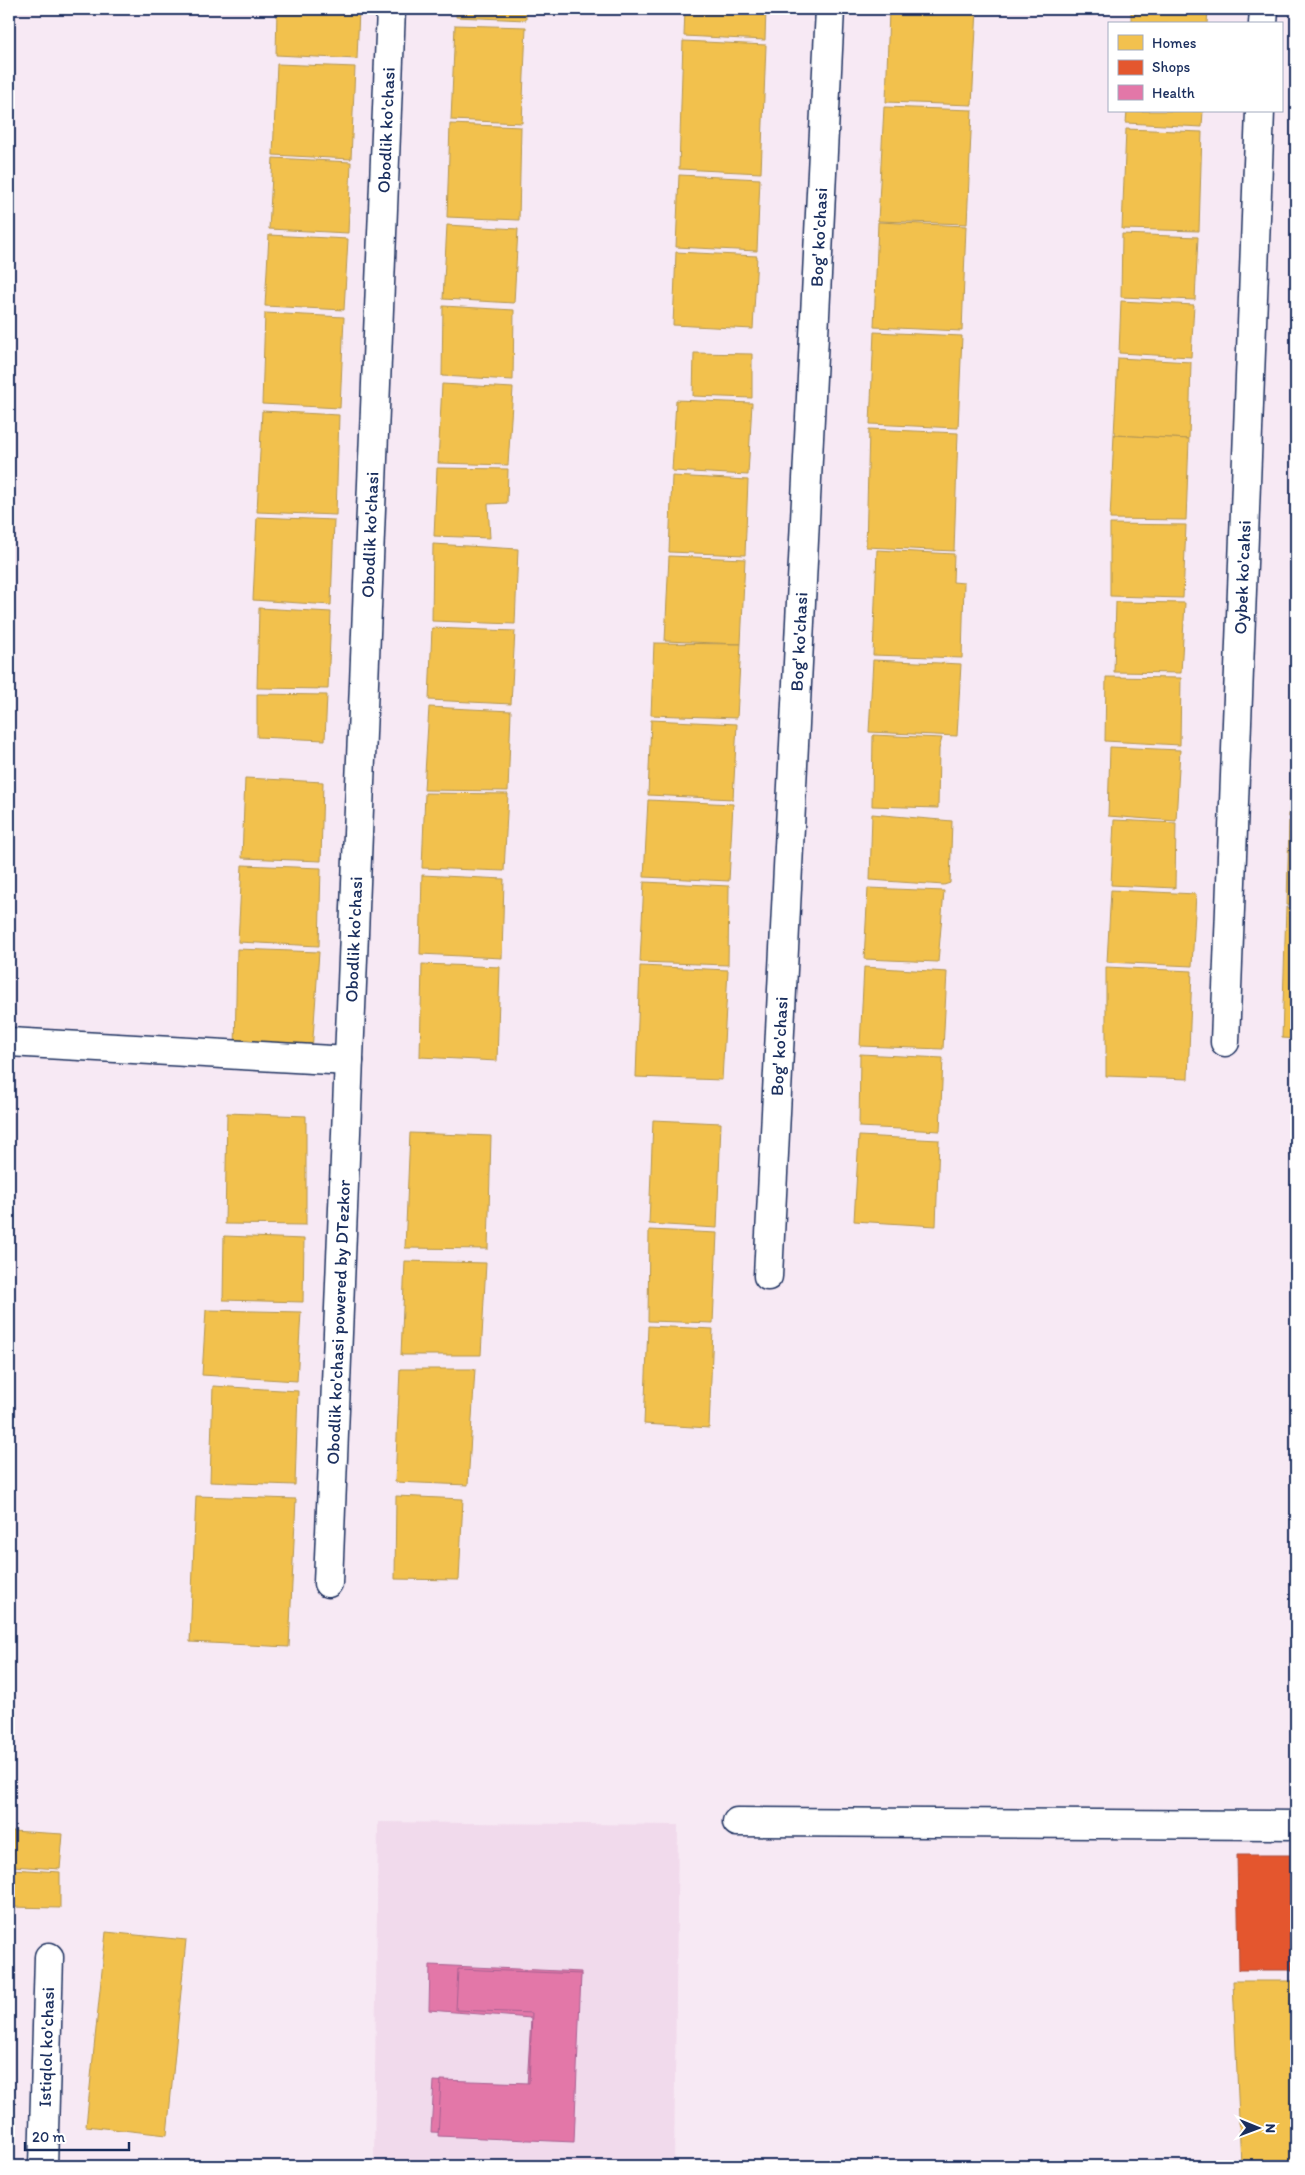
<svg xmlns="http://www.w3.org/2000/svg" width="1305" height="2175" viewBox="0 0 1305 2175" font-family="Itim,sans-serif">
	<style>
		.built { fill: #f1daec }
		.homes { fill: #f2c14e; stroke: #b29553 }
		.shops { fill: #e4572e; stroke: #a84b3c }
		.health { fill: #e377a8; stroke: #a76192 }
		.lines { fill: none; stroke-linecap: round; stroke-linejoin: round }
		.minor-casing { stroke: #1b2f5e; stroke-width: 31 }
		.minor { stroke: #fff; stroke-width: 28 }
		.labels { text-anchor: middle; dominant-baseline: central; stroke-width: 5; stroke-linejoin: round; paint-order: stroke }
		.street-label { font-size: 18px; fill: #1b2f5e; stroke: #fff }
	</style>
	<rect width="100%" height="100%" fill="#f7e9f4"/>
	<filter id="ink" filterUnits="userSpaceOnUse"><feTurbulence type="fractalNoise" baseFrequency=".02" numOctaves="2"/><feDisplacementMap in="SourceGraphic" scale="10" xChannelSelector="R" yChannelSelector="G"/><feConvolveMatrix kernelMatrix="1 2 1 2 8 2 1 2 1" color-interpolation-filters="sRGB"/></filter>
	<g filter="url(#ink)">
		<path class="built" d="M378,1822L678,1825L674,2166H374Z"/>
		<g class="homes">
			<path d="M277,9H359L357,59L276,55Z"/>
			<path d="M456,9H526V20L456,17Z"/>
			<path d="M685,9H766L765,40L684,36Z"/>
			<path d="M889,9H977L972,105L886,102Z"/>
			<path d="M1131,9H1208L1207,24H1131Z"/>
			<path d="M455,25L526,27L522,123L451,120Z"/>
			<path d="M683,41L766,45L761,173L679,169Z"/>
			<path d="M277,64L355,67L351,159L273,155Z"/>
			<path d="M884,107L972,110L967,224L878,221Z"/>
			<path d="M1127,111H1203L1202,127L1126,123Z"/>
			<path d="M450,124L521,127L519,220L447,217Z"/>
			<path d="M1126,129L1202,132L1199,231L1122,229Z"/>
			<path d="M273,158L351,162L348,233L269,229Z"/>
			<path d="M679,175L760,179L757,251L676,247Z"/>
			<path d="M878,222L966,226L962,331L874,327Z"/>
			<path d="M447,225L518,229L514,303L443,299Z"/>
			<path d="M1122,234L1198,237L1195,300L1121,297Z"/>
			<path d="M269,235L348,239L344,310L265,306Z"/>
			<path d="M676,252L757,256L753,329L673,325Z"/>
			<path d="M1121,301L1194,305L1191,357L1119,353Z"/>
			<path d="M443,306L514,310L513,380L442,376Z"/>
			<path d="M265,313L344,317L340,408L262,404Z"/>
			<path d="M874,332L962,336L958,428L870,424Z"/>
			<path d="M694,353L752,354V398L693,396Z"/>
			<path d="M1118,358L1191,362L1189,439L1114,435Z"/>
			<path d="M442,384L513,388L508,465L438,463Z"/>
			<path d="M676,400L752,403L748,475L672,471Z"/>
			<path d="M262,411L339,415L336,515L257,512Z"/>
			<path d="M869,429L958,433L954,551L866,547Z"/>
			<path d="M1114,435L1189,439L1186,520L1110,519Z"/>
			<path d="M437,468L508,469L507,503L488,504L490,538L434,536Z"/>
			<path d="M672,476L748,480L745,555L669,552Z"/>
			<path d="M257,517L334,520L331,605L253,600Z"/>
			<path d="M1110,524L1186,525L1183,598L1110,596Z"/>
			<path d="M433,544L518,549L515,624L432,621Z"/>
			<path d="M877,550L954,554L953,582L964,583L962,658L873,655Z"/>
			<path d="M669,556L745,559L741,644L665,641Z"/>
			<path d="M1116,602L1185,603L1181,673L1114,672Z"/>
			<path d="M259,608L331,612L328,689L257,688Z"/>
			<path d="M432,628L515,631L511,704L429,700Z"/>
			<path d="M654,643L741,644L737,718L651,715Z"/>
			<path d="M1294,654H1296V737H1292Z"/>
			<path d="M873,660L961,664L957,736L869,732Z"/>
			<path d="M1106,677L1181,678L1180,745L1105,741Z"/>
			<path d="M257,694L327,695L325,740L257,737Z"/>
			<path d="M429,707L511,711L508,791L424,790Z"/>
			<path d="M651,720L737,724L733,799L648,795Z"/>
			<path d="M873,735L942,738L939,749L938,808L872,806Z"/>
			<path d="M1292,741H1296V817H1289Z"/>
			<path d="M1110,747L1180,750L1176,821L1108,816Z"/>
			<path d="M245,778L323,782L321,861L242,858Z"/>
			<path d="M425,793L508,794L504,871L422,868Z"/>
			<path d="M648,800L733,804L729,881L644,877Z"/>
			<path d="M872,814L952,821L950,883L944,885L870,880Z"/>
			<path d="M1114,820L1176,823L1175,888L1111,885Z"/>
			<path d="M1289,821L1296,822V905H1287Z"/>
			<path d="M242,865L321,868L319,946L238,942Z"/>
			<path d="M422,875L504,879L502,958L420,954Z"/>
			<path d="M644,882L729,886L728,965L640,962Z"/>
			<path d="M868,888L944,891L938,962L864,959Z"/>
			<path d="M1111,890L1196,894L1192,966L1107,962Z"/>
			<path d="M1286,907L1296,908V1039L1282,1038Z"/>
			<path d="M237,949L319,952L312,1052L235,1050Z"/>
			<path d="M422,964L500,967L497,1061L420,1057Z"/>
			<path d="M640,966L728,970L722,1080L636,1077Z"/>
			<path d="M864,967L947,972L943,1049L860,1046Z"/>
			<path d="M1106,967L1192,971L1188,1079L1106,1076Z"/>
			<path d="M860,1054L943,1058L940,1131L859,1127Z"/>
			<path d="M227,1113L306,1116V1225L225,1224Z"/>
			<path d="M653,1120L721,1123L717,1228L649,1224Z"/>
			<path d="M410,1133L491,1136L488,1249L405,1248Z"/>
			<path d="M859,1136L939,1140L936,1226L854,1221Z"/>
			<path d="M649,1230L717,1233L713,1323L648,1321Z"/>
			<path d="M224,1236L304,1239L303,1302L223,1300Z"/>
			<path d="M405,1261L486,1263L481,1355H401Z"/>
			<path d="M206,1310L301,1312L297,1381L202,1375Z"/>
			<path d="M648,1326L713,1329L709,1428L644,1424Z"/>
			<path d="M400,1369H475L468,1485L395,1482Z"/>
			<path d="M213,1386L298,1391L295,1485L210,1482Z"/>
			<path d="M196,1496L296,1499L289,1647L190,1642Z"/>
			<path d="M396,1496L463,1499L459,1580L395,1579Z"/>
			<path d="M11,1831L63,1834L60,1869L11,1866Z"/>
			<path d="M11,1869L60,1872V1908L9,1907Z"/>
			<path d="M106,1932L186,1940L167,2135L86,2126Z"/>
			<path d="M1233,1981H1296V2166H1241Z"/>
		</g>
		<path class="shops" d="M1237,1855H1296V1970H1239Z"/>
		<g class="health">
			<path d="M430,1965L581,1972L571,2138L431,2132L434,2081L527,2086L531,2018L429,2010Z"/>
			<path d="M458,1969L581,1974L574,2142L438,2136L441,2080L529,2083L532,2013L456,2010Z"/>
		</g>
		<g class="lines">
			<defs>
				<g id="minor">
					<path d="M1263,24L1264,9"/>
					<path d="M9,1042L349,1061"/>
					<path id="s1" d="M1225,1042L1260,111"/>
					<path id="s2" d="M768,1276L830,9"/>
					<path id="s3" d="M328,1583L391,9"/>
					<path d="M737,1822L1296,1825"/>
					<path id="s4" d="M43,2166L49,1957"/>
				</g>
			</defs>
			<use href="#minor" class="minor-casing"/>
			<use href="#minor" class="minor"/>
		</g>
	</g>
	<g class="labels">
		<g class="street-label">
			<text stroke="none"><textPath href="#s3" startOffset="1454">Obodlik ko'chasi</textPath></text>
			<text stroke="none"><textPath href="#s2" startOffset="1040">Bog' ko'chasi</textPath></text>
			<text stroke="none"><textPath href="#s3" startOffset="1049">Obodlik ko'chasi</textPath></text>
			<text stroke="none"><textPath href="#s1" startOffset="465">Oybek ko'cahsi</textPath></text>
			<text stroke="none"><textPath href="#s2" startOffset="635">Bog' ko'chasi</textPath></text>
			<text stroke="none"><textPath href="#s3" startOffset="644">Obodlik ko'chasi</textPath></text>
			<text stroke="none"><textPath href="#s2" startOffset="230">Bog' ko'chasi</textPath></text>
			<text stroke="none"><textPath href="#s3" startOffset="261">Obodlik ko'chasi powered by DTezkor</textPath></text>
			<text stroke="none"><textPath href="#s4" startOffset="119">Istiqlol ko'chasi</textPath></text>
		</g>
	</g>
	<rect width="1305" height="2175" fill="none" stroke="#fff" stroke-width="30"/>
	<rect x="15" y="15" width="1275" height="2145" fill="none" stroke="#1b2f5e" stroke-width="2" filter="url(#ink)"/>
	<rect x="1108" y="22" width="175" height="90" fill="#ffffff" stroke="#a4acbf"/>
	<rect x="1118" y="35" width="25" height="15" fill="#f2c14e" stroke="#a4acbf"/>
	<text x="1152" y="48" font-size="15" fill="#1b2f5e">Homes</text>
	<rect x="1118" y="60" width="25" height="15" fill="#e4572e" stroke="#a4acbf"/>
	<text x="1152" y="72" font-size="15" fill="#1b2f5e">Shops</text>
	<rect x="1118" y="85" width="25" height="15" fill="#e377a8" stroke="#a4acbf"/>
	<text x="1152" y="98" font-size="15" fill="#1b2f5e">Health</text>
	<g transform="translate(1258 2128) rotate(91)" stroke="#ffffff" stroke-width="4" paint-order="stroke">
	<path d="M0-4L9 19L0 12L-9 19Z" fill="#1b2f5e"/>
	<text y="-8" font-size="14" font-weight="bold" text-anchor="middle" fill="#1b2f5e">N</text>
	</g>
	<path d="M25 2142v8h104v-8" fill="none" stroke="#1b2f5e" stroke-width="2.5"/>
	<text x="32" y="2142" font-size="15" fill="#1b2f5e" stroke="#ffffff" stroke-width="4" paint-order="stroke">20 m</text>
</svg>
